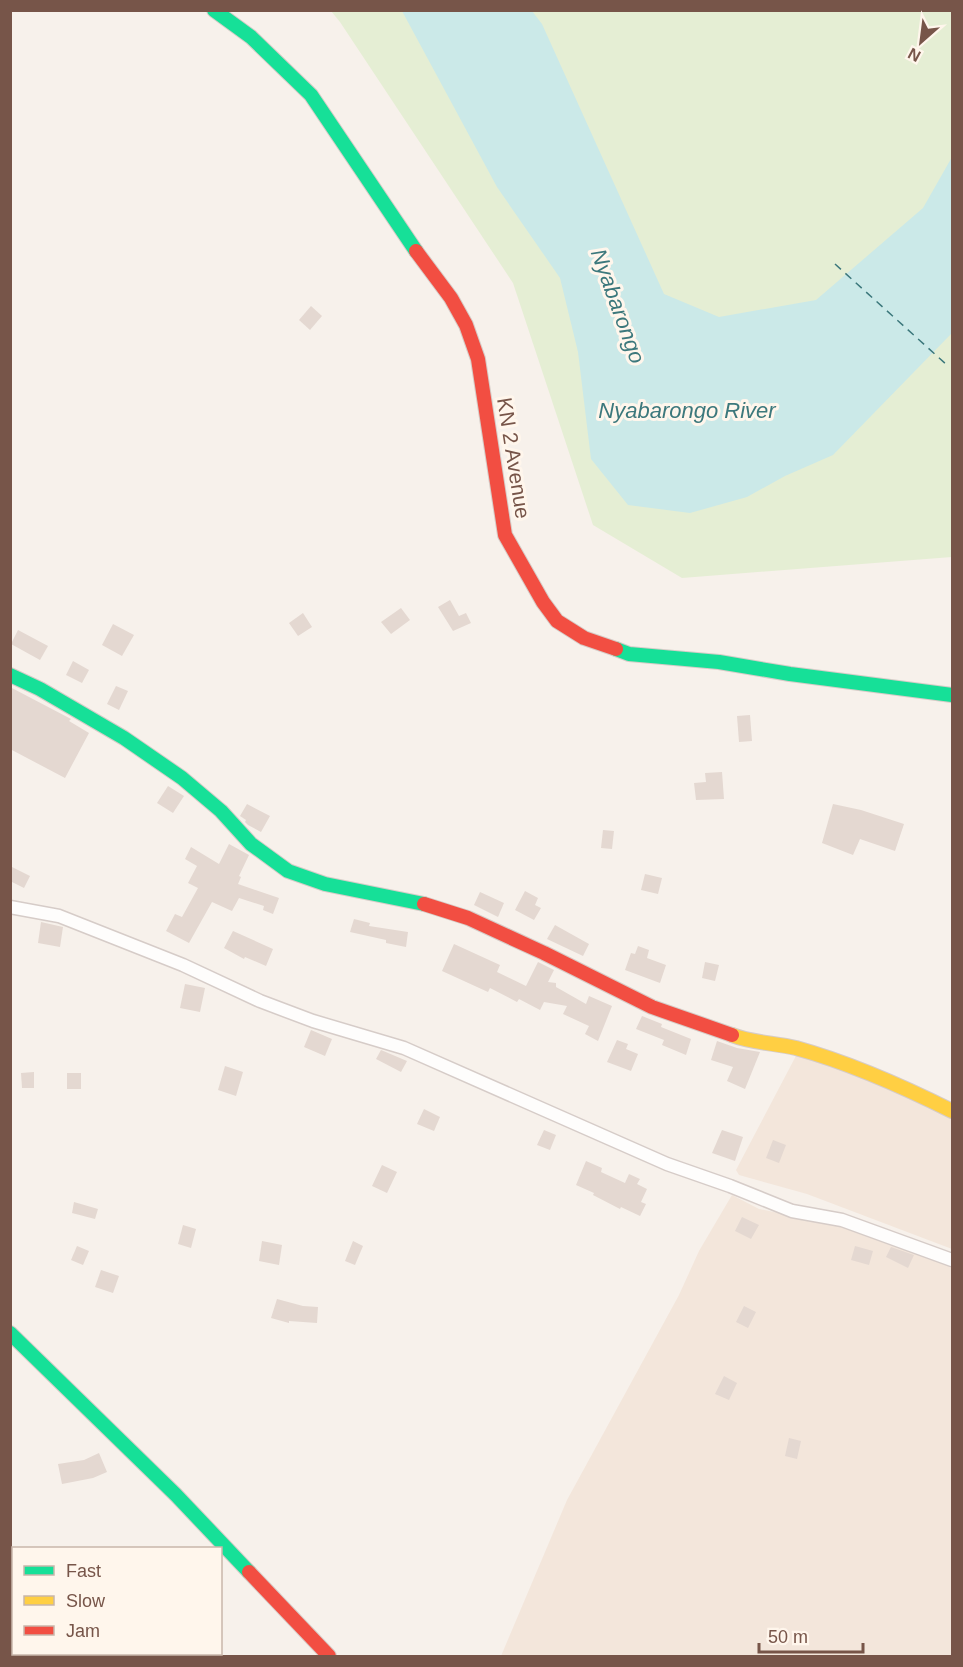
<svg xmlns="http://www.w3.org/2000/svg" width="963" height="1667" viewBox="0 0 963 1667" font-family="Arial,sans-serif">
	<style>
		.residential { fill: #f3e6db }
		.green { fill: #e5eed4 }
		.water { fill: #cbe9e8 }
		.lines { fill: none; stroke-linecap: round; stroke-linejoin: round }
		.ferry { stroke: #3c787c; stroke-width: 1.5; stroke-dasharray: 8 6; stroke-linecap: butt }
		.building { fill: #e4d8d1 }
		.street-casing { stroke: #d6ccc8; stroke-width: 15 }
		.fast-casing { stroke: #d6ccc7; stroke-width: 16 }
		.slow-casing { stroke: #d6ccc7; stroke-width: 16 }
		.jam-casing { stroke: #d6ccc7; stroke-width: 16 }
		.street { stroke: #fefdfc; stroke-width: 12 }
		.fast { stroke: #16e098; stroke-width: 14 }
		.slow { stroke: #ffcf43; stroke-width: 14 }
		.jam { stroke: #f24e42; stroke-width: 14 }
		.labels { text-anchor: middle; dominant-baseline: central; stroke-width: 6; stroke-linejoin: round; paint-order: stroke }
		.street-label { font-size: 21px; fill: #775549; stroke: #fff6ec }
		.water-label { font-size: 22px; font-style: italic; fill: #3c787c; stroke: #fff6ec }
	</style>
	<rect width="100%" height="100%" fill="#f7f1eb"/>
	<g class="residential">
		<path d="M798,1052L826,1062L952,1115V1249L807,1194L739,1175L736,1170Z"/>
		<path d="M732,1195L759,1209L837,1225L952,1265V1656H501L567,1500L679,1295L699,1251Z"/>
	</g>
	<path class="green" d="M331,11H952V557L682,578L593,525L513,283L340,22Z"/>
	<path class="water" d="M402,11H532L542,24L664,294L719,317L816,300L923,208L952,157V333L833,455L785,476L747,497L690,513L628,505L591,459L578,352L560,278L497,187Z"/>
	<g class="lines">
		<path class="ferry" d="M835,264L948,366"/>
	</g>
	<g class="building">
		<path d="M311,306L322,316L310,330L299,320Z"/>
		<path d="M450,600L459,616L466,613L471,623L453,631L438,607Z"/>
		<path d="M401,608L410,620L391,634L381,622Z"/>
		<path d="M303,613L312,627L298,636L289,623Z"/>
		<path d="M113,624L134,635L122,656L102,645Z"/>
		<path d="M18,630L48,646L40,660L11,644Z"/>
		<path d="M73,661L89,670L82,683L66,675Z"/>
		<path d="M116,686L128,691L119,710L107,704Z"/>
		<path d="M10,687L71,719L69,721L89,733L65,778L10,749Z"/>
		<path d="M750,715L752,741L739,742L737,716Z"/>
		<path d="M722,772L724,799L696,800L694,783L706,782L705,773Z"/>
		<path d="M168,786L184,796L173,813L157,803Z"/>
		<path d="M247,804L270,816L261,832L248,825L245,822L246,820L240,816Z"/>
		<path d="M833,804L861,810L904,824L895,851L860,839L853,855L822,843Z"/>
		<path d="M603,830L614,831L612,849L601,848Z"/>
		<path d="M229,844L249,855L239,876L241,877L238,884L279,898L273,914L263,910L264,906L239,898L232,911L212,902L189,943L166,931L175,914L182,917L198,888L188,883L197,866L185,859L191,847L219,864Z"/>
		<path d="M10,866L30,876L24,888L10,881Z"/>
		<path d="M645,874L662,878L658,894L641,890Z"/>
		<path d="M525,891L538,898L535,905L541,908L534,920L515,910Z"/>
		<path d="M480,892L504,903L498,917L474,905Z"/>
		<path d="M354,919L370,923L369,926L408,932L406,947L386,943V940L350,932Z"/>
		<path d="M41,922L63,927L60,947L38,943Z"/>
		<path d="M555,925L589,944L583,956L547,939Z"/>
		<path d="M233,931L273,949L266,966L245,957L244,959L224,948Z"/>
		<path d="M454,944L500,965L497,972L526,986L538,962L554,970L548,982L556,983V987L586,1004L589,996L612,1006L598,1041L585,1034L589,1026L563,1014L567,1006L544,1002L540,1010L519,999L517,1002L490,988L488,992L442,971Z"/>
		<path d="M638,946L649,950L647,958L666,965L660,983L625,970L631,953L635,954Z"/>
		<path d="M705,962L719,965L715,981L702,978Z"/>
		<path d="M185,984L205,988L200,1012L180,1008Z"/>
		<path d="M642,1016L662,1024L661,1027L691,1039L686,1055L662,1045L664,1040L636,1029Z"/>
		<path d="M311,1030L332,1039L325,1056L304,1047Z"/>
		<path d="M617,1040L628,1044L626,1049L638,1054L631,1071L607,1062Z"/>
		<path d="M717,1041L737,1048L760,1052L745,1089L727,1081L733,1067L711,1060Z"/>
		<path d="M381,1050L407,1061L401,1072L376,1059Z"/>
		<path d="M225,1066L243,1072L236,1096L218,1090Z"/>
		<path d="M34,1072V1088H22L21,1073Z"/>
		<rect x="67" y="1073" width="14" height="16"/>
		<path d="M424,1109L440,1117L434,1131L417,1124Z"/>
		<path d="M544,1130L556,1135L550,1150L537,1145Z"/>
		<path d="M722,1130L743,1137L735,1161L712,1153Z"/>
		<path d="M773,1140L786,1145L779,1163L766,1158Z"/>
		<path d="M586,1161L602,1168L601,1172L625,1183L629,1174L640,1179L637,1184L647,1189L641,1202L646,1204L640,1216L621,1207L620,1209L593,1195L594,1193L576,1185Z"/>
		<path d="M382,1165L397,1172L387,1193L372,1186Z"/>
		<path d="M74,1202L98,1209L95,1219L72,1213Z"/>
		<path d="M742,1217L759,1225L751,1239L735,1231Z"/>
		<path d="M183,1225L196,1229L191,1248L178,1244Z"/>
		<path d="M262,1241L282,1245L279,1265L259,1261Z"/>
		<path d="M353,1241L363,1246L355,1265L345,1261Z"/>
		<path d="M77,1246L89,1251L83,1265L71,1260Z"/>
		<path d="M855,1246L873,1251L869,1265L851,1260Z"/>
		<path d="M891,1247L914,1255L908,1268L886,1257Z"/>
		<path d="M101,1270L119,1276L113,1293L95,1287Z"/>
		<path d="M277,1299L303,1306L318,1307L317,1323L289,1321V1323L271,1318Z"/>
		<path d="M744,1306L756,1312L748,1328L736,1322Z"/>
		<path d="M724,1376L737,1383L729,1400L715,1394Z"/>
		<path d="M789,1438L801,1441L797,1459L785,1456Z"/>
		<path d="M99,1453L107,1472L93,1478L62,1484L58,1464L84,1460Z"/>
	</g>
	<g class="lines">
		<defs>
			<path id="street" d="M10,907L59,916L183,965L260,1001L313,1021L404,1048L667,1164L730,1186L792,1211L842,1220L952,1260"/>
			<g id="fast">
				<path d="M214,10L251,37L311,95L416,251"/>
				<path d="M616,649L629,654L719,662L790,674L952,695"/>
				<path d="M10,675L40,689L124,738L182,778L221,811L251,844L288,871L325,884L424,904"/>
				<path d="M10,1333L176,1495L249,1572"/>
			</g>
			<path id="slow" d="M732,1035C752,1043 775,1043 796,1048C850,1063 902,1086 952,1111"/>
			<g id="jam">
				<path d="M416,251L451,298L466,325L478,359L505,535L543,602L557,621L584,638L616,649"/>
				<path d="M424,904L468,918L544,953L652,1007L732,1035"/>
				<path d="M249,1572L329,1656"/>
			</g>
		</defs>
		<use href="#street" class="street-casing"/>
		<use href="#fast" class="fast-casing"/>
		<use href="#slow" class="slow-casing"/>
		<use href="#jam" class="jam-casing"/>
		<use href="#street" class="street"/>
		<use href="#fast" class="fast"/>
		<use href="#slow" class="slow"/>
		<use href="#jam" class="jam"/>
	</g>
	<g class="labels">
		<g class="street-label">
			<text transform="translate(514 458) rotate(81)">KN 2 Avenue</text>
		</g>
		<g class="water-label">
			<text transform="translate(618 306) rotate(70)">Nyabarongo</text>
			<text x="687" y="410">Nyabarongo River</text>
		</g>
	</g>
	<rect width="963" height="1667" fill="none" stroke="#775549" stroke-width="24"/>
	<rect x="12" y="1547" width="210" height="108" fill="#fff6ec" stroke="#c9b6ab" stroke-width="1.5"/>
	<rect x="24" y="1566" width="30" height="9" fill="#16e098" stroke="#c9b6ab" stroke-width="1.5"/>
	<text x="66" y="1577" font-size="18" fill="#775549">Fast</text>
	<rect x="24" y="1596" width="30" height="9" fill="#ffcf43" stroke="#c9b6ab" stroke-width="1.5"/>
	<text x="66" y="1607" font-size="18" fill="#775549">Slow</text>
	<rect x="24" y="1626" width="30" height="9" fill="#f24e42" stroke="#c9b6ab" stroke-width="1.5"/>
	<text x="66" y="1637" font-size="18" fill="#775549">Jam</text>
	<g transform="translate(921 42) rotate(208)" stroke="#fff6ec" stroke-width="4.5" paint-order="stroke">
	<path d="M0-4.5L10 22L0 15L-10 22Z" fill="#775549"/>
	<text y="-9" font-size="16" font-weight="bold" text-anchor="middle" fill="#775549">N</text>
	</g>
	<path d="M759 1643v9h104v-9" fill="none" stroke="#775549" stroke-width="3"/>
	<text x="768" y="1643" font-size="18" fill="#775549" stroke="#fff6ec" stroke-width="4.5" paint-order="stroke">50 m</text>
</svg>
